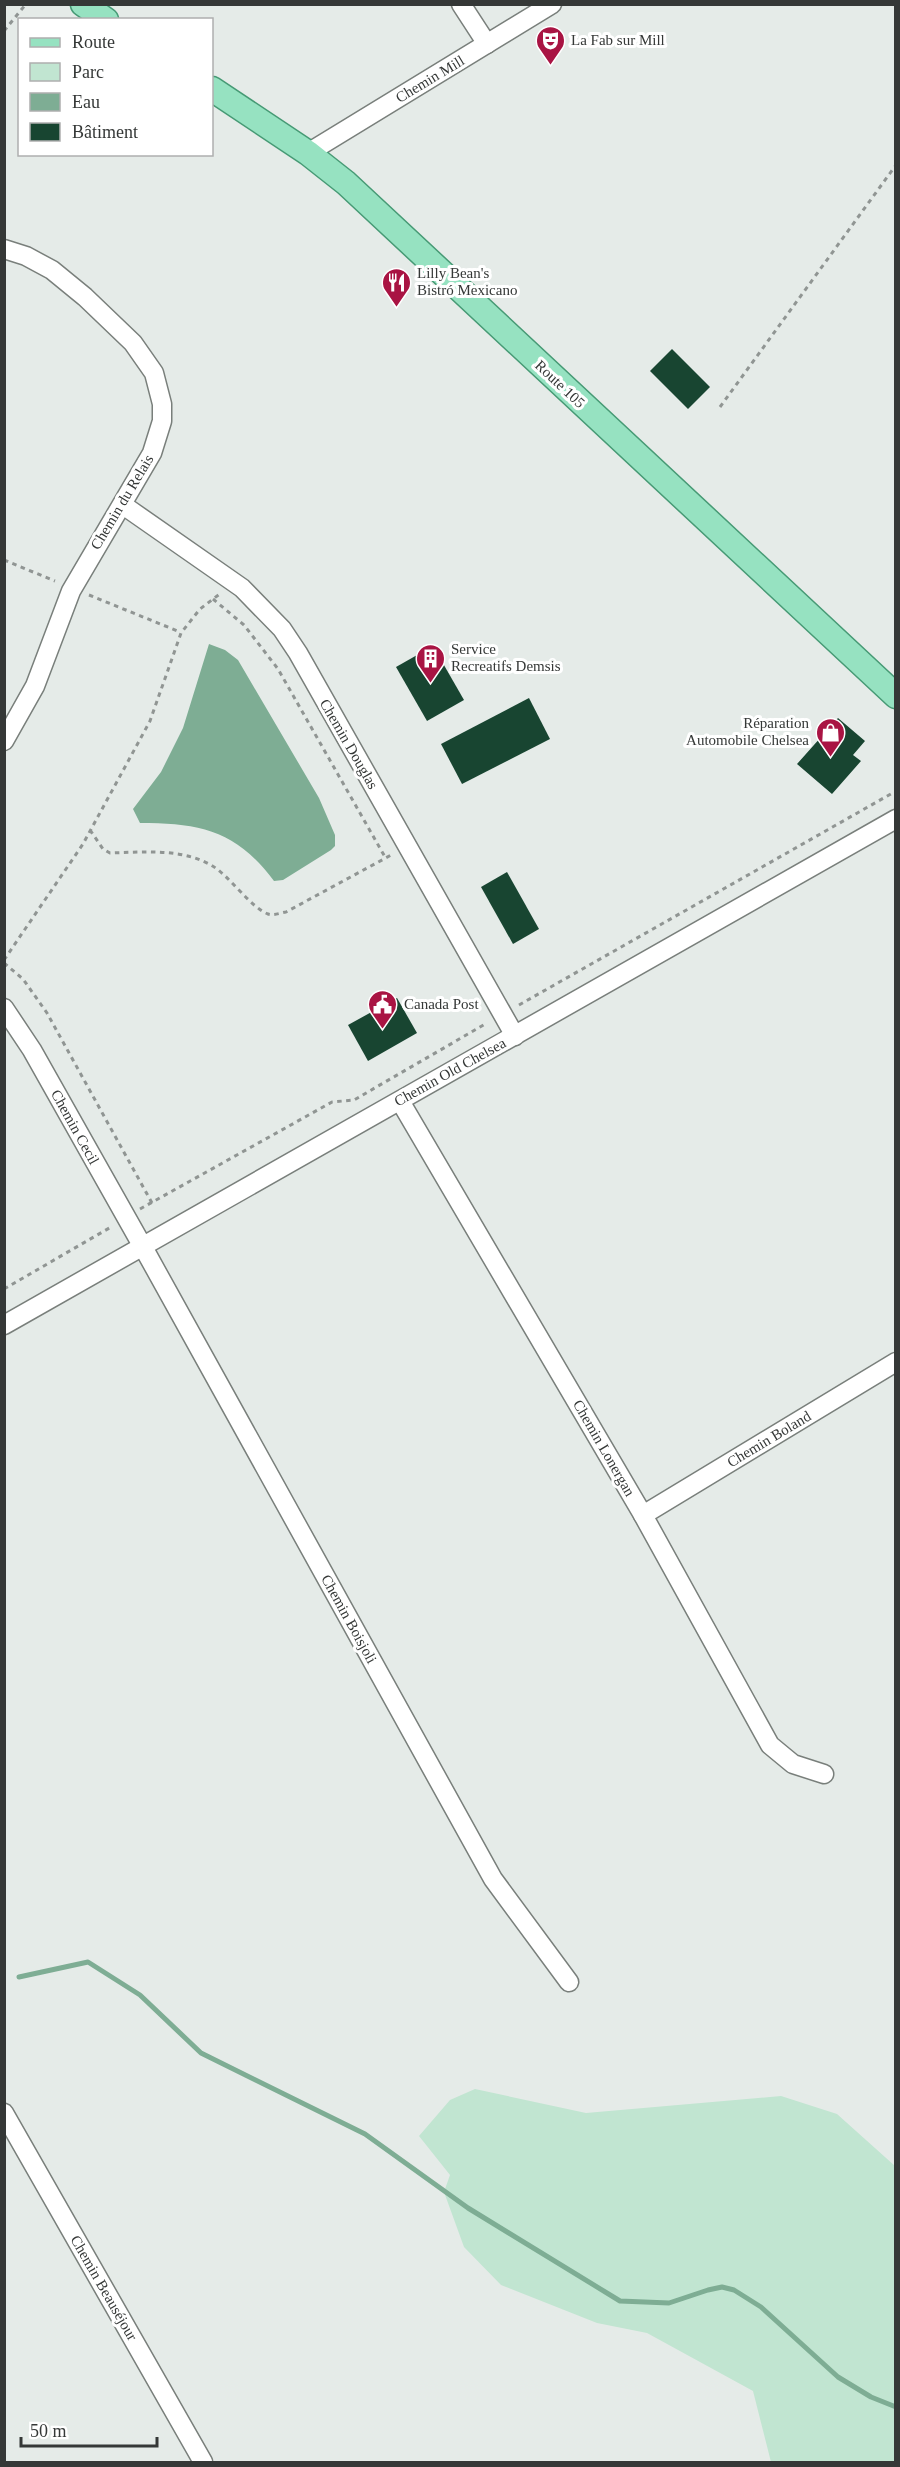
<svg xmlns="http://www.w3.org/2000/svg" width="900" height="2467" viewBox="0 0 900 2467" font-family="Georgia,serif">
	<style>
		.green { fill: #c1e5d1 }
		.water { fill: #7ead94 }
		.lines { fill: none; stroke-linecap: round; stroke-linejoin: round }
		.stream { stroke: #7ead94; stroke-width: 5 }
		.building { fill: #184531 }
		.minor-casing { stroke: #797f7b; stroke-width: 21 }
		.major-casing { stroke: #479a75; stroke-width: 27 }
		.path { stroke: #909593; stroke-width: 3; stroke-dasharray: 4.5 4.5; stroke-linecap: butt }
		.minor { stroke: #fff; stroke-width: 18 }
		.major { stroke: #96e2c1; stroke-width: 24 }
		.labels { text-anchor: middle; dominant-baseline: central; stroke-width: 6; stroke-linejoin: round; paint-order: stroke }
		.poi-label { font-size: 15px; fill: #353837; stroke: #fff; text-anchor: start }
		.street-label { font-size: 15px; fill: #353837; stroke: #fff }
	</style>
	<rect width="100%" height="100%" fill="#e5ebe8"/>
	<path class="green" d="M475,2089L586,2113L781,2096L837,2114L895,2166V2462H771L753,2391L647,2333L597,2323L501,2285L464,2247L444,2192L450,2175L419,2136L450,2100Z"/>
	<path class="water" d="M209,644L225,650L238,660L319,798L335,835V846L331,850L283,880L274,881C236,830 200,823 140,823L133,809L161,772L183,728Z"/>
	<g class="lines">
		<path class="stream" d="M19,1977L88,1962L140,1995L201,2053L365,2134L468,2208L620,2301L669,2303L708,2290L722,2287L734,2290L761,2307L838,2377L871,2397L896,2407"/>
	</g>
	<g class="building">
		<path d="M672,349L710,387L688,409L650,371Z"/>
		<path d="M433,646L464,700L427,721L396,667Z"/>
		<path d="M529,698L550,739L462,784L441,744Z"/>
		<path d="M838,718L865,741L853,755L861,761L832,794L797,764Z"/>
		<path d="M507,872L539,929L513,944L481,887Z"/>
		<path d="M397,998L417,1033L368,1061L348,1025Z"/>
	</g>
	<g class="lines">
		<defs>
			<g id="minor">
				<path d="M461,4L487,44"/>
				<path d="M308,153L552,4"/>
				<path d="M4,249L26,256L52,270L85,297L133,343L154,373L162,404V421L152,453L71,591L35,686L4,741"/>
				<path d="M123,505L242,588L282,629L298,653L515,1036"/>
				<path d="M4,1008L32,1050L143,1247L493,1879L569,1982"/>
				<path d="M400,1101L643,1515L770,1745L793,1764L824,1774"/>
				<path d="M4,1325L896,819"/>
				<path d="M643,1515L896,1362"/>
				<path d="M4,2113L203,2462"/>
			</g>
			<g id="major">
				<path d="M83,4L106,20"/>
				<path d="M212,89L308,153L346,183L896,696"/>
			</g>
		</defs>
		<use href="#minor" class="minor-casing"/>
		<use href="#major" class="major-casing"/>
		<g class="path">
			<path d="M4,31L26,4"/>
			<path d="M720,407L896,165"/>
			<path d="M4,560L55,581"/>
			<path d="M89,595L180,632"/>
			<path d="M213,599L244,625L278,669L385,857"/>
			<path d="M90,830L103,849L110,853C144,852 180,848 211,865C230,876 250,907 268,914C273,916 280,913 286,912L393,854"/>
			<path d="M4,960L83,844L150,721L181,633L200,609L221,593"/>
			<path d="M4,963L23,979L47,1013L152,1203"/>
			<path d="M519,1005L896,791"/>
			<path d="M140,1209L332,1102L354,1100L487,1023"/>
			<path d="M4,1289L111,1227"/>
		</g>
		<use href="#minor" class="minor"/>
		<use href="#major" class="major"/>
	</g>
	<defs>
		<symbol id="theatre-pin" viewBox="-11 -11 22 30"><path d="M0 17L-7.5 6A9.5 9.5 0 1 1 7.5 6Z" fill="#a91443" stroke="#fff"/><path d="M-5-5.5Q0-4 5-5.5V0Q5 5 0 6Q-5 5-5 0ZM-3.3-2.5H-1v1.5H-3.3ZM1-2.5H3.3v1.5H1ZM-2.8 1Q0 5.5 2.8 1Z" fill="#fff"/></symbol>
		<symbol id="restaurant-pin" viewBox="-11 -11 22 30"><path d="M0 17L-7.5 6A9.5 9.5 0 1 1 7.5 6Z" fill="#a91443" stroke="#fff"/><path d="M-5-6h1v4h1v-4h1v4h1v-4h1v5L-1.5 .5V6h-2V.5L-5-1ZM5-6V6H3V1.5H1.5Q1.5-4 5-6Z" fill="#fff"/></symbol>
		<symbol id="building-pin" viewBox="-11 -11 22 30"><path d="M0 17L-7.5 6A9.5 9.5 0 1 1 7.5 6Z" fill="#a91443" stroke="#fff"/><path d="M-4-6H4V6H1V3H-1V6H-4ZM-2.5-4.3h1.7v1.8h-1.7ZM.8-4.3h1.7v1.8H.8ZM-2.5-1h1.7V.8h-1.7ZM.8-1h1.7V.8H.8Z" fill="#fff"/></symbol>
		<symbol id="shop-pin" viewBox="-11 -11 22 30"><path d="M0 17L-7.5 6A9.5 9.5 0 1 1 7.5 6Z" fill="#a91443" stroke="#fff"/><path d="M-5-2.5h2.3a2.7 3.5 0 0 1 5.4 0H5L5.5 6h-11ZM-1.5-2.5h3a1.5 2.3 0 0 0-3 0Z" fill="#fff"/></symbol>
		<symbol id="civic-pin" viewBox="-11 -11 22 30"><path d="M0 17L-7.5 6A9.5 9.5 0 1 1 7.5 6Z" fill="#a91443" stroke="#fff"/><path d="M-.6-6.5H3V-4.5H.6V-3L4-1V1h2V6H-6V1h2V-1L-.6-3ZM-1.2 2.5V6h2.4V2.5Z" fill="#fff"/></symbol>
	</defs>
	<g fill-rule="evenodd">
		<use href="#theatre-pin" x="534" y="24" width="33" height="45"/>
		<use href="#restaurant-pin" x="380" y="266" width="33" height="45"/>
		<use href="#building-pin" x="414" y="642" width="33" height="45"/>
		<use href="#shop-pin" x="814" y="716" width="33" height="45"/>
		<use href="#civic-pin" x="366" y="988" width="33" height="45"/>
	</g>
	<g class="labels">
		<g class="poi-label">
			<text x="571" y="40">La Fab sur Mill</text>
			<text x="417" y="273">Lilly Bean's<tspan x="417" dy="17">Bistró Mexicano</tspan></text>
			<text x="451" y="649">Service<tspan x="451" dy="17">Recreatifs Demsis</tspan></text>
			<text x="809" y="723" text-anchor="end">Réparation<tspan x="809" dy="17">Automobile Chelsea</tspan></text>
			<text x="404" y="1004">Canada Post</text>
		</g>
		<g class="street-label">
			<text transform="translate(430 79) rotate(-31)">Chemin Mill</text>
			<text transform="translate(560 384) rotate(43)">Route 105</text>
			<text transform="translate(122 502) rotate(-59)">Chemin du Relais</text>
			<text transform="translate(349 744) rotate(60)">Chemin Douglas</text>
			<text transform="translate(450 1072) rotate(-29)">Chemin Old Chelsea</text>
			<text transform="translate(75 1127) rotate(61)">Chemin Cecil</text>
			<text transform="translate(769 1439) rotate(-31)">Chemin Boland</text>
			<text transform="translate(604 1448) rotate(60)">Chemin Lonergan</text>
			<text transform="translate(349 1619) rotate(61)">Chemin Boisjoli</text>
			<text transform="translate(104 2288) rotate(60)">Chemin Beauséjour</text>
		</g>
	</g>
	<rect width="900" height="2467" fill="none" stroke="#353837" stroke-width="12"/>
	<rect x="18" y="18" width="195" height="138" fill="#ffffff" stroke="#aeafaf" stroke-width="1.5"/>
	<rect x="30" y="38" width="30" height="9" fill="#96e2c1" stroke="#aeafaf" stroke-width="1.5"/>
	<text x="72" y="48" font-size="18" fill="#353837">Route</text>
	<rect x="30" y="63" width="30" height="18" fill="#c1e5d1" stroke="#aeafaf" stroke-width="1.5"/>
	<text x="72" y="78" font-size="18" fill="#353837">Parc</text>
	<rect x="30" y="93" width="30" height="18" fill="#7ead94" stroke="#aeafaf" stroke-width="1.5"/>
	<text x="72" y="108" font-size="18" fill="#353837">Eau</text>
	<rect x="30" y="123" width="30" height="18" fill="#184531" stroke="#aeafaf" stroke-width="1.5"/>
	<text x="72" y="138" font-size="18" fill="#353837">Bâtiment</text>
	<path d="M21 2437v9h136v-9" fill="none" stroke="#353837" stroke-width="3"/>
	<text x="30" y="2437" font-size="18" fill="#353837" stroke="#ffffff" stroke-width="4.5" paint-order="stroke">50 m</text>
</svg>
